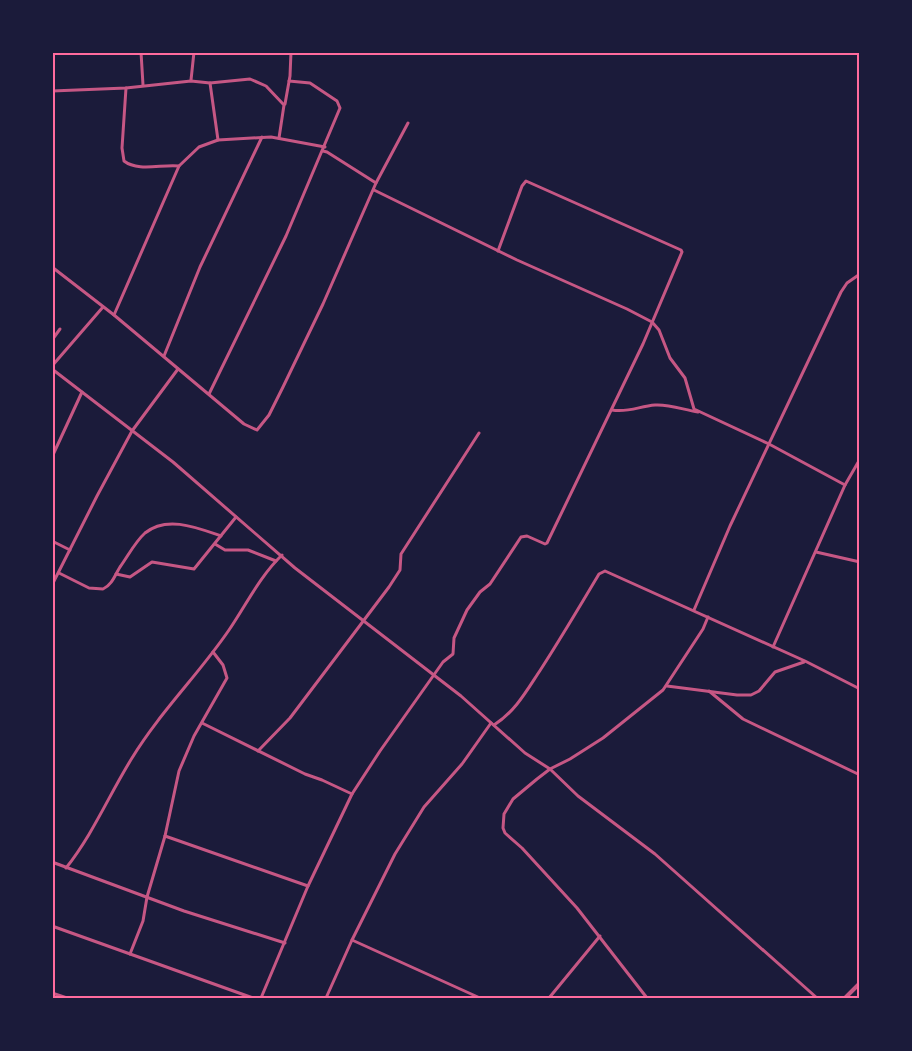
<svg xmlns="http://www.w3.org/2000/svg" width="912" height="1051" viewBox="0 0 912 1051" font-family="'Asap Condensed',sans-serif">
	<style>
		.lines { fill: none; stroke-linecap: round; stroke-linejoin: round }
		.minor { stroke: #c65784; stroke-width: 3 }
		.tertiary { stroke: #c65784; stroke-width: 4 }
		.neatline { fill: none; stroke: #ff6b9d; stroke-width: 2 }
	</style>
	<rect width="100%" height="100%" fill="#1b1b3a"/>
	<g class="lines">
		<g class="minor">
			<path d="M141,52L143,85"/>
			<path d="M191,80L194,52"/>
			<path d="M210,83L218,140"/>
			<path d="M126,88L122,148L124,161C138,172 162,164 179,166"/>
			<path d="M52,91L126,88L191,81L210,83L250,79L266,86L284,105L279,138"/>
			<path d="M285,104L290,76L291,52"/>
			<path d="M323,151L327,152L376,183"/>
			<path d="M374,190L517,260L627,309L652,322L659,330L670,358L685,378L694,409L769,444L845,485"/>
			<path d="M52,267L114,315L244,424L257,430L269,415L283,387L323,304L376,183L408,123"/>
			<path d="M114,315L179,166L199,147L218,140L271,137L325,147"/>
			<path d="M52,340L60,329"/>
			<path d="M164,356L200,267L262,137"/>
			<path d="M52,366L103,307"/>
			<path d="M52,369L173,462L295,568L461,696L525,753L550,769L578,796L655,854L817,998"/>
			<path d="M209,394L286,236L340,108L337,101L310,83L289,81"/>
			<path d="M612,410C628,413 640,406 655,405C670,404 684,410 698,412"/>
			<path d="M52,457L82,392"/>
			<path d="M52,541L70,550"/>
			<path d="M215,544L225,550H248L276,561"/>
			<path d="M816,552L860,562"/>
			<path d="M59,573L89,588L103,589C112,585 115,575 120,567C128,556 135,542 145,533C167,515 198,528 221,536"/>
			<path d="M116,574L130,577L152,562L194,569L236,517"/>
			<path d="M52,585L97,496L132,431L178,369"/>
			<path d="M694,610L730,526L841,292L847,283L860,274"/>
			<path d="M773,647L845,485L860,459"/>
			<path d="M667,686L737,695H751L759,691L775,672L804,662"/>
			<path d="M709,691L743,719L860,775"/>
			<path d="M202,723L305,774L322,780L352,794"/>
			<path d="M494,725C516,711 527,690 541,669C561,638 580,606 599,574L605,571L805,661L860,689"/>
			<path d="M258,751L290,718L389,587L400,570L401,554L479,433"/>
			<path d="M165,836L308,886"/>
			<path d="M52,862L184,911L285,943"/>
			<path d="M66,868C93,834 109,795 132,758C160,712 199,674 229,630C246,605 260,576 282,555"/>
			<path d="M52,926L253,998"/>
			<path d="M352,940L480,998"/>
			<path d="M130,954L143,921L147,897L165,836L179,771L194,736L227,678L223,665L213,652"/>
			<path d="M52,993L67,998"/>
			<path d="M261,998L308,886L352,794L380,751L443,662L453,654L454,638L467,610L480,592L490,584L521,537L527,536L545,544L547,543L643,344L682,252L681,250L526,181L522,186L498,251"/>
			<path d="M326,998L352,940L395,854L424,807L462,764L491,723"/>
			<path d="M549,998L600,936"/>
			<path d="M647,998L577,908L522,848L505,833L503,828L504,814L513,799L537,779L550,769L570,759L603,738L663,690L703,629L708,617"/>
		</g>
		<path class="tertiary" d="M845,998L860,983"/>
	</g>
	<rect width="912" height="1051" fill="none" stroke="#1b1b3a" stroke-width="108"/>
	<rect x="54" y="54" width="804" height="943" class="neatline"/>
</svg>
